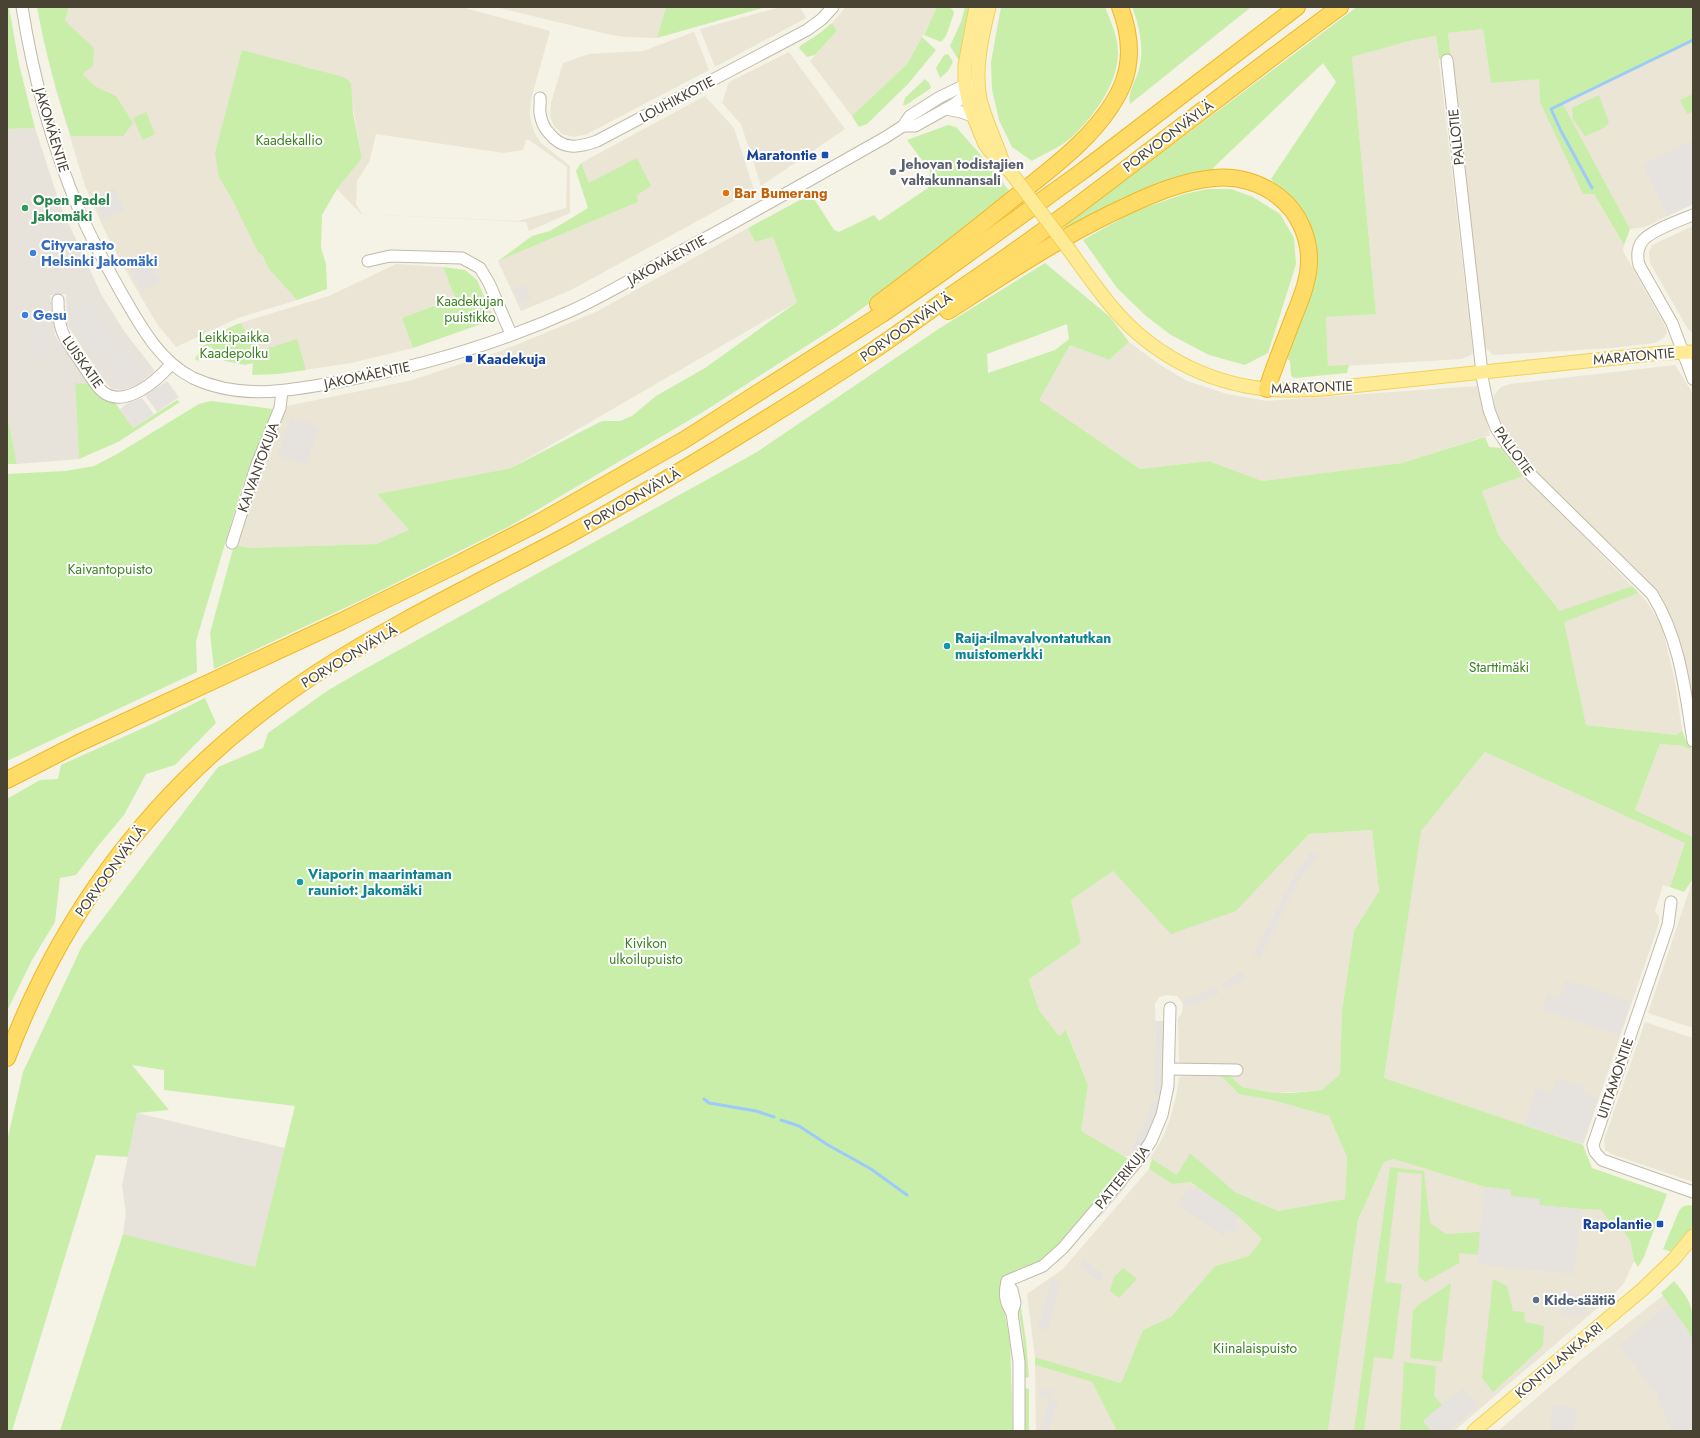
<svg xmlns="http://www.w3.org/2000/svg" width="1700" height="1438" viewBox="0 0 1700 1438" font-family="Jost,sans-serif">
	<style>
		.residential { fill: #eae5d4; fill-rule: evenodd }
		.industrial { fill: #e7e3db }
		.green { fill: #c9eeaa; fill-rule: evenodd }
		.parking { fill: #e6e3df }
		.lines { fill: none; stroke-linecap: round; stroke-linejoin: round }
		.stream { stroke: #9ccaf9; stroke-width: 3 }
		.minor-casing { stroke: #c2bba8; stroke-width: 13 }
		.major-casing { stroke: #f1d258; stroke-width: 15 }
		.highway-casing { stroke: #efb826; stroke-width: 18 }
		.minor { stroke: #fff; stroke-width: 11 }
		.major { stroke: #ffeb95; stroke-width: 13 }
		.highway { stroke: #ffdb67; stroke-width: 16 }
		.major-bridge-casing { stroke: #f1d258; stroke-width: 15; stroke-linecap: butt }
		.major-bridge { stroke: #ffeb95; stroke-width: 13 }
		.transit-dot { fill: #1a4fb4; stroke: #fff; stroke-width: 1.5 }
		.worship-dot { fill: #6b7280; stroke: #fff; stroke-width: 1.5 }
		.food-dot { fill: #e8710a; stroke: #fff; stroke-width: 1.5 }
		.leisure-dot { fill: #2e9e5b; stroke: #fff; stroke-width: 1.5 }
		.shop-dot { fill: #3f7fe0; stroke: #fff; stroke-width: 1.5 }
		.culture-dot { fill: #0f9aa8; stroke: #fff; stroke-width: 1.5 }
		.service-dot { fill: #5c6f8a; stroke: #fff; stroke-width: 1.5 }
		.labels { text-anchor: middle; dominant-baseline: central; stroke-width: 4; stroke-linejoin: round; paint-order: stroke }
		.street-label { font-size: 14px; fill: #494334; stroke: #fff }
		.park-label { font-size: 14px; fill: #3c8220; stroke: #fff }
		.transit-label { font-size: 14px; font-weight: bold; fill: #164399; stroke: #fff; text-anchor: end }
		.worship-label { font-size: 14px; font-weight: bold; fill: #5b616d; stroke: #fff; text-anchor: start }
		.food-label { font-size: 14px; font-weight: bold; fill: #c56008; stroke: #fff; text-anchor: start }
		.leisure-label { font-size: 14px; font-weight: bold; fill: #27864d; stroke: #fff; text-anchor: start }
		.shop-label { font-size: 14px; font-weight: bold; fill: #366cbe; stroke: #fff; text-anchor: start }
		.culture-label { font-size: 14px; font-weight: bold; fill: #0d838f; stroke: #fff; text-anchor: start }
		.service-label { font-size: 14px; font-weight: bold; fill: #4e5e75; stroke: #fff; text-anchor: start }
	</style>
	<rect width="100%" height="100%" fill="#f5f2e6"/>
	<g class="residential">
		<path d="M69,7H461L550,31L531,99L530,117L534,132L541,143L570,166V213L529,231L526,222L361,214L337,189L362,158L348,80L306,67L289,64L242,50L236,75L232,199L268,268L297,300L238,318L176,347L157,324L126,271L103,227L85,186L55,87L42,34L64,25ZM376,134L504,153L523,150L526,140H529L567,167L566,208L518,221L362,214L356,204L357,181L369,162Z"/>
		<path d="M496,7H666L657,38L625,37L607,34Z"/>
		<path d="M781,7H800L806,18L715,67L700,29Z"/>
		<path d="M846,7H937L928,26L907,64L852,116L810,61L837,31L832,23Z"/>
		<path d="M1483,29L1491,83L1539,78L1540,102L1624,245L1623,251L1666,328L1667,334L1663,338L1655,343L1612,348L1493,355L1485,347L1448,33Z"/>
		<path d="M694,32L709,70L587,134L574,137L562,134L554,126L550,116L551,103L563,63L589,54L643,51Z"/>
		<path d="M1436,36L1473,353L1469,356L1461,359L1328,367L1326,317L1376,313L1352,57L1413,40Z"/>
		<path d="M1693,42V204L1645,227L1630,229L1563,104Z"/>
		<path d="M789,52L845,129L761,186L741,124L722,103L729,82Z"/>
		<path d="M705,96L734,128L754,190L571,290L521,311L498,261L638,202L589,183L581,163Z"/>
		<path d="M1693,226V333L1688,329L1650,263L1649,253L1652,245Z"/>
		<path d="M748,228L755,242L773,237L797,302L511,468L377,494L409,530L376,544L250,548L234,545L266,448L287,406L409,381L501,351L596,312Z"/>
		<path d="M396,264L443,267L455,298L402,318L413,348L351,363L277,374L240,323L329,296Z"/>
		<path d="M1129,342L1160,365L1187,381L1227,394L1267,401L1477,386L1490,435L1402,463L1262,481L1209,461L1140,469L1038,400L1070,345L1109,360Z"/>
		<path d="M1675,365L1693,394V718L1687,669L1674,624L1657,594L1533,469L1500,431L1494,401V395L1501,387L1511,384Z"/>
		<path d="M1523,476L1561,513L1632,586L1561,612L1499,536L1482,491Z"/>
		<path d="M1639,593L1647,602L1662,627L1675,681L1682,730L1677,735L1586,725L1563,622Z"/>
		<path d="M1660,744L1683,746L1693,751V837L1635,810Z"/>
		<path d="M1485,752L1685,843L1670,887L1663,885L1655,911L1659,917V923L1583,1145L1384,1078L1421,830Z"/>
		<path d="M1372,830L1379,891L1354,931L1342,1010L1340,1074L1322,1090L1275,1093L1242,1087L1230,1076L1231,1065L1181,1063L1179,1062L1178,1019L1182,1013L1183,1005L1180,999L1177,996L1166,995L1159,997L1155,1004L1156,1053H1165L1162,1099L1137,1154L1123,1157L1081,1131L1088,1085L1067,1031L1059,1036L1039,1010L1029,978L1081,943L1071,900L1113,871L1236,911L1309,834Z"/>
		<path d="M1693,879V1028L1648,1013Z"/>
		<path d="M1645,1022L1693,1038V1182L1611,1154L1605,1150L1604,1140Z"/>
		<path d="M1185,1074L1220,1075L1239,1094L1272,1100L1329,1116L1347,1157L1345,1199L1278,1211L1235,1192L1190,1154L1177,1175L1150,1158L1162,1139L1170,1119L1176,1097L1179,1078Z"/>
		<path d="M1393,1159L1485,1187L1511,1190L1581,1209L1601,1210L1613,1226L1623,1231L1630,1240L1634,1261L1624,1283L1614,1294L1454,1431H1328L1358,1220L1384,1162Z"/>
		<path d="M1149,1169L1172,1184L1189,1182L1238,1216L1262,1239L1249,1256L1215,1266L1171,1317L1143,1330L1121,1383L1035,1357L1027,1294L1063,1269Z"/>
		<path d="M1670,1290L1693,1327V1431H1498L1581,1360Z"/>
		<path d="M1035,1365L1092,1382L1117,1431H1036Z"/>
	</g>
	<g class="industrial">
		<path d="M35,128L60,205L101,294L124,331L155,371L139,384L123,390L112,389L103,380L67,324L66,294L50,295L55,336L90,384L75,383L79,459L17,464L7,414V129Z"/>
		<path d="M137,1113L285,1148L255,1267L123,1234L126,1213L122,1185Z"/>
	</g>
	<g class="green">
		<path d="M7,7H9L19,64L35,128L7,129Z"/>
		<path d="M37,7H69L65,21L94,48L93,66L82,74L96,87L116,96L133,123L123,136H71C57,93 45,51 37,7Z"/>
		<path d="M666,7H766L657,38Z"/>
		<path d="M937,7C943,7 952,5 954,13L946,36L941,42L924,35Z"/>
		<path d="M965,7H971L961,58L958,59L950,46L961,22Z"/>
		<path d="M1001,7H1105C1111,22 1118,37 1118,54C1117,85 1094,116 1072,137C1061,147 1045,153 1032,161L1012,147L999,120L992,89L991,62Z"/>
		<path d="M1132,7H1251L1130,104C1127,90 1138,79 1140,65C1144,47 1139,24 1132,7Z"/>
		<path d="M1357,7H1693V42L1563,104L1630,229L1624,245L1594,194H1583L1540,102L1539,79L1491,83L1483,29L1448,33L1451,59H1439L1436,36L1413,40L1352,57L1376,314L1326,317L1328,366L1349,365L1347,373L1295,378L1292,377L1291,374L1290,361L1286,358L1312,272L1300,214L1271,179L1336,82L1323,63L1214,167L1208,175L1068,232L1064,226Z"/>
		<path d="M832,23L837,31L815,55L807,57L799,48L800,46L820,33Z"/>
		<path d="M922,37L936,50L908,84L867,124L859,127L852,116L907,64Z"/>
		<path d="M242,50L343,77L348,80L351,84L353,113L362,158L337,189L322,215L321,248L326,264L327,289L297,300L268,268L262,255L258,252L232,199L219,177L215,153Z"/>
		<path d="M948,54L953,62L948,71L940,78L936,68L944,55Z"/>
		<path d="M925,79L929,83L931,88L906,105H903L905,98Z"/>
		<path d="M1693,94V111L1687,114L1680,100Z"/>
		<path d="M1599,95L1609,123L1602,129L1585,136L1573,119L1572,108Z"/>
		<path d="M146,112L155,134L143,140L133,118Z"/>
		<path d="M948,125L956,127L979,153L1011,193L920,267L836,327L703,412L510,526L366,598L214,669L210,633L234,545L250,548L376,544L409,530L377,494L511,468L602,421H620L632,416L656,396L705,368L797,302L773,237L755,242L748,228L811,194L834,230L839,232L874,215L879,221L928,188L930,171L907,140Z"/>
		<path d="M637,158L651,186L637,195L638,202L498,261L532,236L550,231L588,208L576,171L581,163L589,183Z"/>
		<path d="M1208,189H1231L1253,197L1280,214L1294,238L1296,264L1268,353L1245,365L1209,355L1171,335L1146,316L1117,288L1083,240L1135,211L1184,194Z"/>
		<path d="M1045,263L1110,317L1129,342L1109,360L1070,345L1039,400L1140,469L1209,461L1262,481L1402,463L1485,437L1489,447L1501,448L1523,476L1482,491L1499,536L1560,611L1632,586L1639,593L1564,622L1586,725L1677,735L1682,730L1686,741L1693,751L1683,746L1660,744L1635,810L1693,837V879L1684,892L1670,887L1685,843L1485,752L1421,831L1384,1078L1583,1145L1592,1168L1667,1194L1644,1257L1638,1267L1634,1261L1630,1240L1623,1231L1613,1226L1601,1210L1581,1209L1539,1205V1199L1510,1196L1511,1190L1485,1187L1393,1159L1384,1162L1358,1220L1328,1431H1117L1092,1382L1035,1365V1357L1121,1383L1143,1330L1171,1317L1215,1266L1249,1256L1262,1239L1238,1216L1190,1182L1172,1184L1149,1169L1152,1159L1177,1175L1190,1153L1235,1192L1278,1211L1345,1199L1347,1157L1329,1116L1272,1100L1239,1094L1220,1075L1230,1076L1242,1087L1275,1093H1291L1322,1090L1340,1074L1342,1010L1354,931L1379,891L1372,830L1309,834L1236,911L1171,934L1113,871L1071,900L1081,943L1029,979L1039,1010L1059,1036L1066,1030L1088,1085L1081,1131L1132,1161L1059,1248L1038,1265L1009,1274L1001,1281L1000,1287L1010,1342L1013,1431H60L123,1234L255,1267L295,1106L164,1090V1070L132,1065L169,1110L137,1113L128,1157L96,1155L12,1431H7V1141L23,1072L82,946L218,767L263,748L268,733L327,691L363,670L757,452L940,328ZM1067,324L1069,339L1055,350L988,373L987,354Z"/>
		<path d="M443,267L465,270L477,280L491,312L490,321L413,348L402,318L455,298Z"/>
		<path d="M240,323L260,351L297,339L306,370L277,374L252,375L253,363L245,365L225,361L211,347L205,348L198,361L195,359L202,347L226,329Z"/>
		<path d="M75,383L90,384L106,399L116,404L133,428L177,400L180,402L118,442L79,459Z"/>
		<path d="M211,401L273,409L242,487L196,641L197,672L7,761V474L66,471L94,466L117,454L199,404Z"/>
		<path d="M7,414L17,464H7Z"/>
		<path d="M205,698L216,723L175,765L146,774L124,815L98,846L76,875L60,878L55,922L32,960L7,1011V799L40,780L58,779L61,765L152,724Z"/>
		<path d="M1390,1167L1424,1171L1430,1223L1446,1234L1480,1232L1478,1255L1459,1253V1263L1425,1282L1418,1275L1422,1174L1398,1172L1385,1282L1402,1284L1393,1359L1374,1357L1364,1431H1354Z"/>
		<path d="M1688,1205L1693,1206V1226L1672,1252L1663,1249L1679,1211L1682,1207Z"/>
		<path d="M1123,1268L1137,1279L1119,1298L1110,1291L1114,1277Z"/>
		<path d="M1493,1279L1507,1286L1513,1311L1524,1312L1525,1322L1544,1326L1543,1346L1493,1392L1482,1378Z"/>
		<path d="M1674,1281C1695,1305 1693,1311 1693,1341L1687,1329L1661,1293Z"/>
		<path d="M1451,1283L1442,1362L1410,1358L1413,1311L1418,1305Z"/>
		<path d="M1017,1299L1020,1301L1026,1341L1029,1377L1025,1378L1023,1339Z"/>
		<path d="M1404,1362L1436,1366L1434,1395L1442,1405L1423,1421L1431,1431H1400Z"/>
		<path d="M1025,1388L1029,1389V1431H1025Z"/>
	</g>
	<g class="parking">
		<path d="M1692,141L1693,204L1667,216L1643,164Z"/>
		<path d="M115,188L124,211L103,219L94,197Z"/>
		<path d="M149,260L161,281L142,292L130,271Z"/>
		<path d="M525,284L531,299L521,304L514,288Z"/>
		<path d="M87,300L117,344L108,350L99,349L92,353L69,318L75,314L72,310Z"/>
		<path d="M46,312L48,359L36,360L34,313Z"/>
		<path d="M126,345L146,373L139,378L129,381L122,386L107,364L111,354Z"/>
		<path d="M167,381L179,397L157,412L145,395Z"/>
		<path d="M142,398L154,414L133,428L120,409L126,404Z"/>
		<path d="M290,417L319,427L306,465L278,455Z"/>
		<path d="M1311,852L1319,856L1302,876L1291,896L1260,958L1253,955L1295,874Z"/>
		<path d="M1242,971L1246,979L1225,990L1221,984Z"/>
		<path d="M1566,980L1631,1002L1619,1035L1542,1010L1547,995L1560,998Z"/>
		<path d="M1216,987L1219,994L1186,1008L1183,1000Z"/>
		<path d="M1155,1021H1165V1053H1156Z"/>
		<path d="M1165,1054L1163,1095L1154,1094L1155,1055Z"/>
		<path d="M1557,1079L1584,1087L1582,1093L1598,1098L1583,1143L1525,1125L1536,1088L1552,1093Z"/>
		<path d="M1153,1100L1161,1102L1152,1129L1138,1154L1131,1149L1144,1126Z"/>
		<path d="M1128,1179L1126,1186L1101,1216L1095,1219Z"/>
		<path d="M1189,1187L1194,1191L1197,1187L1238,1216L1234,1222L1240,1226L1234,1233L1228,1229L1223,1236L1177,1204Z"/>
		<path d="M1485,1187L1511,1190V1196L1540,1199L1539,1205L1581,1209L1574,1274L1477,1264Z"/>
		<path d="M1084,1259L1105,1276L1100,1282L1079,1265Z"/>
		<path d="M1052,1279L1061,1281L1047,1331L1038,1328Z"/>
		<path d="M1563,1291H1572L1588,1299L1585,1316L1561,1315Z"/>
		<path d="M1669,1305L1687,1329L1693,1341V1431H1671L1656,1393L1619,1345Z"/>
		<path d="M1041,1388L1053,1391L1051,1398L1058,1401L1049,1431H1040L1050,1398L1039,1395Z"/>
		<path d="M1463,1388L1478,1406L1448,1431H1431L1423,1421Z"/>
		<path d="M1552,1405L1577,1408L1574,1431H1549Z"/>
	</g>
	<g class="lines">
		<g class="stream">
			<path d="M1592,188L1561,131L1551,109L1693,40"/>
			<path d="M704,1099L709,1103L756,1111L774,1117"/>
			<path d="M781,1120L799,1126L828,1145L871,1169L907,1195"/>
		</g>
		<defs>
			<g id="minor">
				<path d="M22,7C33,76 52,146 79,210C91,239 107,267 122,294C140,325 159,361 193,378C240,400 289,391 337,382C418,367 498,344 573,310C608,294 642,273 676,254C747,216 817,176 886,137L903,126L910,116L940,97L965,85L972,86"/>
				<path d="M1447,60L1483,382L1489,410L1496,428L1508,446L1532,476L1652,594C1680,639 1685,690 1693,741"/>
				<path d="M540,98C541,103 539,108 540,113C541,120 544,128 549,133C562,150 578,148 597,141L807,30L822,19L833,7"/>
				<path d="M946,109L961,112L972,116"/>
				<path d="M903,126H915L951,106L973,91"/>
				<path d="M1693,215C1680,220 1647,232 1641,243C1637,250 1637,257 1639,265L1672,323L1693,379"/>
				<path d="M368,261L390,256L462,258L480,268L489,283L511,334"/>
				<path d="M58,300C58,332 64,337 81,362C88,372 94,384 103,392C125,409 158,380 171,364"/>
				<path d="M232,543L257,464L280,408L282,391"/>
				<path d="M1671,902L1668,925L1593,1145L1595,1152L1602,1160L1693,1192"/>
				<path d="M1170,1069L1237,1070"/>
				<path d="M1007,1283L1012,1290L1015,1303L1012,1313L1019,1362V1431"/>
				<path d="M1012,1313C1005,1302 1004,1294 1007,1281L1043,1266L1063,1248L1139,1159L1151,1141L1162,1115L1168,1086L1170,1008"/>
			</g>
			<g id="major">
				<path d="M976,7L965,65V85L970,108L985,144L990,151L1002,162L1012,174"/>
				<path d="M989,7C982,36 974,69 980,99C985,120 995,139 1002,160"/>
				<path d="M1070,251C1083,269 1097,289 1112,307C1150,353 1206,383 1266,389C1285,391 1304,390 1323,389L1662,353L1693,352"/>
				<path d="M1474,1431L1643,1289L1674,1259L1693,1236"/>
			</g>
			<g id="highway">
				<path d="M878,304C922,271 966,237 1009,202C1048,171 1101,134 1122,86C1133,60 1130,33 1120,7"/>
				<path d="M948,311C1007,273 1066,233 1131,204C1157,192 1184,181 1214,178C1237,176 1261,182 1279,197C1299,212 1310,239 1309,263C1308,282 1301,299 1294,316C1285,340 1275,364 1267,389"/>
				<path d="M7,780L79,743L342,621L458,564L540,522L684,440L882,314L937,276L1084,170L1297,7"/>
				<path d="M7,1058C68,896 172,768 317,673C397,621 484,580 568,535C669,480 768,419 865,356C894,337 922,316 950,296C993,267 1035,237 1077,206C1165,140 1251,72 1340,7"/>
			</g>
		</defs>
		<use href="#minor" class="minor-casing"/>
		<use href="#major" class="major-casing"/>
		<use href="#highway" class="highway-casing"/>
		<use href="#minor" class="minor"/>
		<use href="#major" class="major"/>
		<use href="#highway" class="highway"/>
		<defs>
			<path id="major-bridge" d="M1012,174L1070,251"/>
		</defs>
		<use href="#major-bridge" class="major-bridge-casing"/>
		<use href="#major-bridge" class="major-bridge"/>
	</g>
	<g class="transit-dot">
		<rect x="821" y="151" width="8" height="8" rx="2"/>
		<rect x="465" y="355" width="8" height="8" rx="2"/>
		<rect x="1656" y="1220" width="8" height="8" rx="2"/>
	</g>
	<circle class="worship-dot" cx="893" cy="172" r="4"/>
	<circle class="food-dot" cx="726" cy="193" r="4"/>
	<circle class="leisure-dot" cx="25" cy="208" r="4"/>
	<g class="shop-dot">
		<circle cx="33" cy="253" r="4"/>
		<circle cx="25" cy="315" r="4"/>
	</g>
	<g class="culture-dot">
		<circle cx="947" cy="646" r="4"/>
		<circle cx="300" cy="882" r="4"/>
	</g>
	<circle class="service-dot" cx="1536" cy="1300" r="4"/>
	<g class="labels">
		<g class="street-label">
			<text transform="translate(677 99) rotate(-28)">LOUHIKKOTIE</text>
			<text transform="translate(52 130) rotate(73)">JAKOMÄENTIE</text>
			<text transform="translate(1168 136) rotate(-37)">PORVOONVÄYLÄ</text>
			<text transform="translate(1456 137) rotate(-96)">PALLOTIE</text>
			<text transform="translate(667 260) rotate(-29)">JAKOMÄENTIE</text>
			<text transform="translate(906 327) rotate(-35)">PORVOONVÄYLÄ</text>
			<text transform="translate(1634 356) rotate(-5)">MARATONTIE</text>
			<text transform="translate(83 362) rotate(55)">LUISKATIE</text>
			<text transform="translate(367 375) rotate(-12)">JAKOMÄENTIE</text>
			<text transform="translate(1312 387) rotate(-2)">MARATONTIE</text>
			<text transform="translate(1514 451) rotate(54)">PALLOTIE</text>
			<text transform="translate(258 467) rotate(-70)">KAIVANTOKUJA</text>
			<text transform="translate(632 499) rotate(-30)">PORVOONVÄYLÄ</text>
			<text transform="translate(349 656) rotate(-31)">PORVOONVÄYLÄ</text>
			<text transform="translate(110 871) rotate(-54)">PORVOONVÄYLÄ</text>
			<text transform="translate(1615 1078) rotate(-71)">UITTAMONTIE</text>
			<text transform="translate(1122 1177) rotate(-51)">PATTERIKUJA</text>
			<text transform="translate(1559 1360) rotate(-40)">KONTULANKAARI</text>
		</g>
		<g class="park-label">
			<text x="289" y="140">Kaadekallio</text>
			<text x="470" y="301">Kaadekujan<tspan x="470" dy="16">puistikko</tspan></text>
			<text x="234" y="337">Leikkipaikka<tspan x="234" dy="16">Kaadepolku</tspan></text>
			<text x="110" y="569">Kaivantopuisto</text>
			<text x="1499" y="667">Starttimäki</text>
			<text x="646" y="943">Kivikon<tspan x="646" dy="16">ulkoilupuisto</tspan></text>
			<text x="1255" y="1348">Kiinalaispuisto</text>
		</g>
		<g class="transit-label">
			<text x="817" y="155">Maratontie</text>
			<text x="477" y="359" text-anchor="start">Kaadekuja</text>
			<text x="1652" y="1224">Rapolantie</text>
		</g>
		<g class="worship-label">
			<text x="901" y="164">Jehovan todistajien<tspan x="901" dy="16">valtakunnansali</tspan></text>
		</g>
		<g class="food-label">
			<text x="734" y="193">Bar Bumerang</text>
		</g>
		<g class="leisure-label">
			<text x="33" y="200">Open Padel<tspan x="33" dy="16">Jakomäki</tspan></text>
		</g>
		<g class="shop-label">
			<text x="41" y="245">Cityvarasto<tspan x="41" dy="16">Helsinki Jakomäki</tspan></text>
			<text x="33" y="315">Gesu</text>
		</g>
		<g class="culture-label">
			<text x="955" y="638">Raija-ilmavalvontatutkan<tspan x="955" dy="16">muistomerkki</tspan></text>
			<text x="308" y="874">Viaporin maarintaman<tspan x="308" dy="16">rauniot: Jakomäki</tspan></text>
		</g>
		<g class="service-label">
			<text x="1544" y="1300">Kide-säätiö</text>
		</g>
	</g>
	<rect width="1700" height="1438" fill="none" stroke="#494334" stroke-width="16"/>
</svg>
